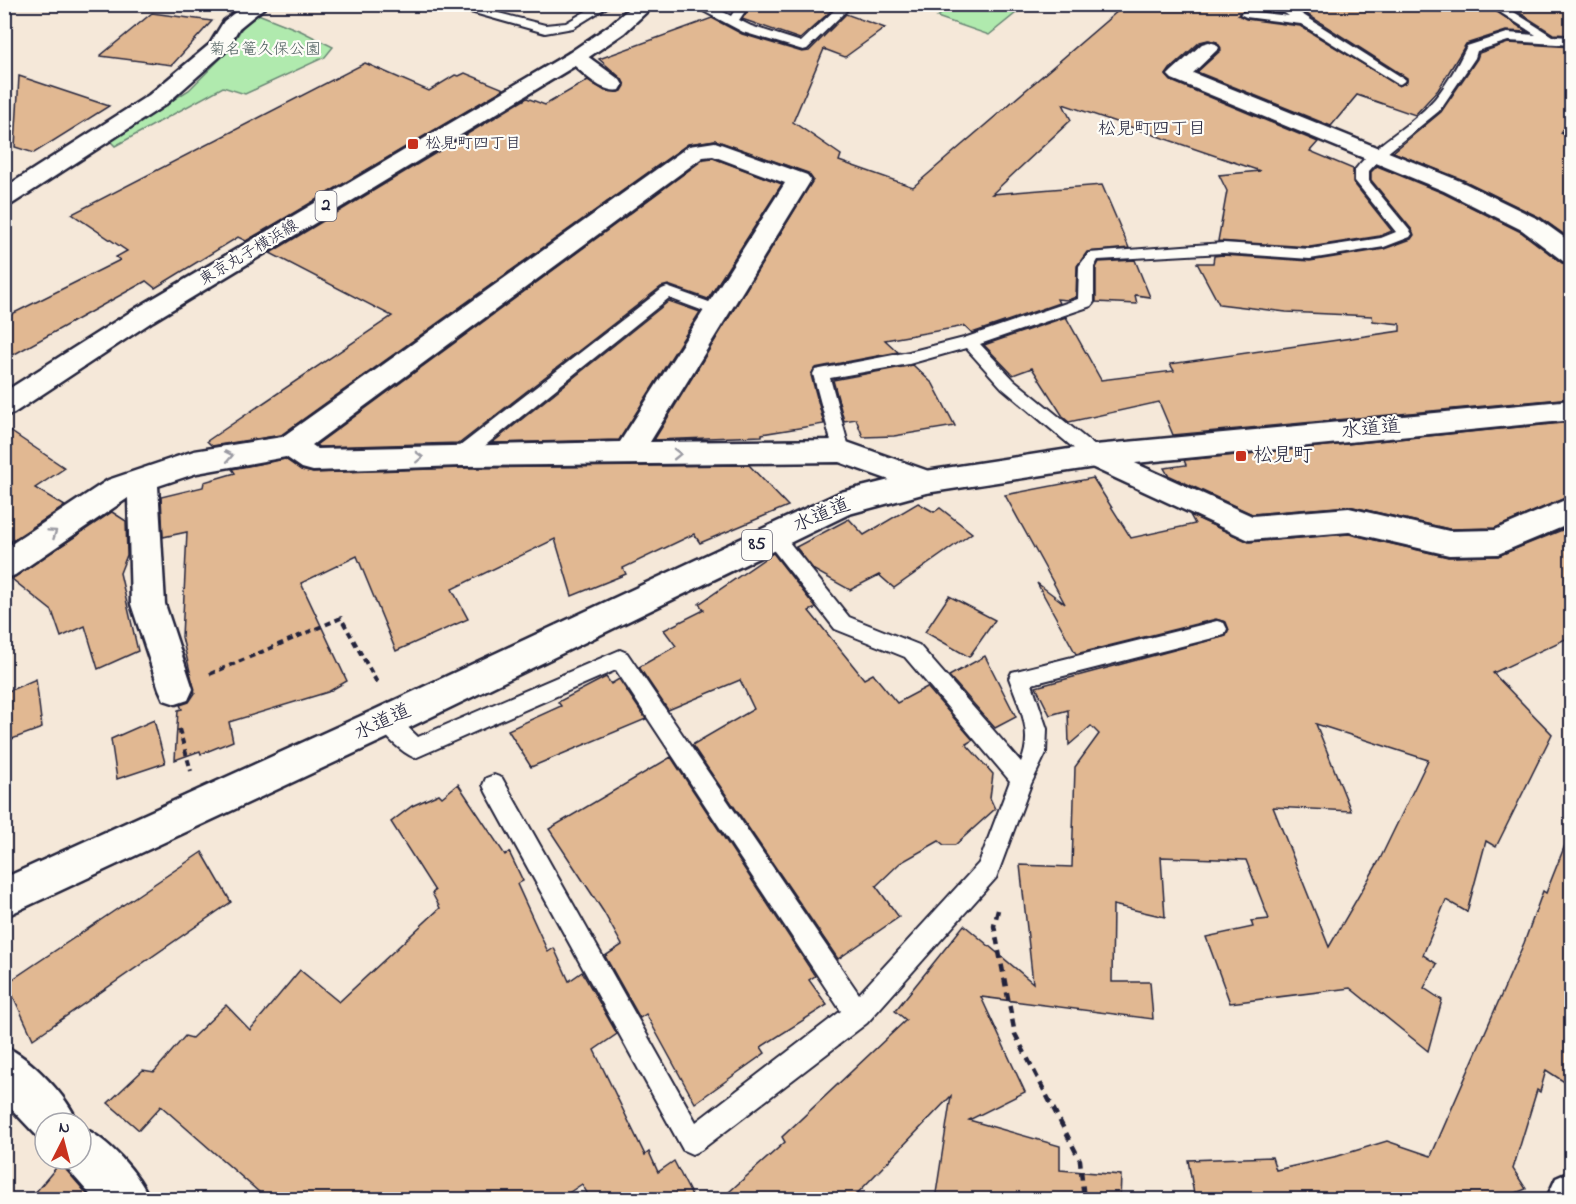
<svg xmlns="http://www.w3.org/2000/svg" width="1576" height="1204" viewBox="0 0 1576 1204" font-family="'Indie Flower','Klee One',sans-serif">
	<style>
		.green { fill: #b0eaae; stroke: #698674; stroke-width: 1.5 }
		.building { fill: #e1b892; stroke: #22223b; stroke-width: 1.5; fill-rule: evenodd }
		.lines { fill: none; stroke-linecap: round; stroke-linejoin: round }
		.service-casing { stroke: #22223b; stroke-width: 4 }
		.minor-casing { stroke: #22223b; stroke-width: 5 }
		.primary-casing { stroke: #22223b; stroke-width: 5 }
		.path-far1 { stroke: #22223b; stroke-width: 4; stroke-dasharray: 6 4.5; stroke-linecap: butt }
		.path { stroke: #22223b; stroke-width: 4.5; stroke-dasharray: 8 6; stroke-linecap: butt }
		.service { fill: #fdfcf7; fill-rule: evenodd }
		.minor { fill: #fdfcf7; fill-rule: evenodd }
		.primary { fill: #fdfcf7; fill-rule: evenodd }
		.oneway { stroke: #9a9aa2 }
		.poi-dot { fill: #c8321e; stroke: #fdfcf7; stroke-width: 2 }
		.labels { text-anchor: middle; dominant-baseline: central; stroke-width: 4.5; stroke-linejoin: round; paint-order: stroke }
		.far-park-label { font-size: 16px; fill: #4d5e5e; stroke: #fdfcf7 }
		.far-poi-label { font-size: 16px; fill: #22223b; stroke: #fdfcf7; text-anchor: start }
		.far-street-label { font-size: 16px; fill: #22223b; stroke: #fdfcf7 }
		.far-neighbourhood-label { font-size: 18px; fill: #22223b; stroke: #fdfcf7 }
		.shield { fill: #fdfcf7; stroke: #646373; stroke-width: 1.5 }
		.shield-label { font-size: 18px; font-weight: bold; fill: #22223b }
		.street-label { font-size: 20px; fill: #22223b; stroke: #fdfcf7 }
		.poi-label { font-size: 20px; fill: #22223b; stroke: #fdfcf7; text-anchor: start }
	</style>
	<rect width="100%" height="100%" fill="#f5e8d9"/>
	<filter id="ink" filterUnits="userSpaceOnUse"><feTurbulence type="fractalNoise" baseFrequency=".0167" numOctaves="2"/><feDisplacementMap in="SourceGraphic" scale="12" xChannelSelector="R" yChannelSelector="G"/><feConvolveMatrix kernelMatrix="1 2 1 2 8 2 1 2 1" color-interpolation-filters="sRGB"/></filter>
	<g filter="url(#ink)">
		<g class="green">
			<path d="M956,4H1026V5L989,35L937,17Z"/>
			<path d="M258,14L301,31L333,47L325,57L245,94L223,87L115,146L109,140L189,90L228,51L243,26Z"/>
		</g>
		<g class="building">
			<path d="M752,4H822L833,9L800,39L742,19Z"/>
			<path d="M1126,4H1270L1280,13L1246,9L1238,15L1246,19L1300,26L1399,86L1407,82V78L1291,4H1485L1527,32L1506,31L1466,44L1438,90L1415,115L1357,95L1331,126L1197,72L1221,50L1217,42L1208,40L1200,42L1170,69L1166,75L1171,81L1318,142L1310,151L1353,169V182L1392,231L1380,236L1310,247L1218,241L1227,191L1219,175L1260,171L1063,104L1071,120L992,194L1102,185L1129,248L1087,252L1077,266L1076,297L1068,300L1057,299L1059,303L972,333L965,326L885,340L898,352L815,368L811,375L824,424L762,434V436L654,440L813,180L808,173L715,140L688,144L281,435L212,446L207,441L392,316L270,253L527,98L545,105L588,80L605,91H622L625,86L622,79L599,59L712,18L742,34L802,52L809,51L846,14L885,28L845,57L824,49L793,122L841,155L839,161L913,187Z"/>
			<path d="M1506,4H1572V35L1553,34Z"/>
			<path d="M152,13L212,21L172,65L100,56Z"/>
			<path d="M1508,43L1572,47V126L1565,127L1561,133L1572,139V240L1541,218L1461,179L1393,152L1441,112L1477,59L1479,53Z"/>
			<path d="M365,63L429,91L455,75L459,76L465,73L504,89L246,241L238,237L155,288L146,281L4,360V318L120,260L116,257L127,251L72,214Z"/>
			<path d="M19,76L109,106L34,153L15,147Z"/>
			<path d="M713,158L782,184L708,299L668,285L661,287L460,443L319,447L316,445L704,159Z"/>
			<path d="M1377,166L1443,193L1521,232L1562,263L1572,265V398L1173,435L1159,402L1069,422L1064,418L1032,368L1013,375L984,345L1066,317L1101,380L1174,371L1170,364L1400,331V324L1373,321L1372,316L1286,312L1219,304L1197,263H1213L1214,256L1223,255L1310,261L1384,249L1411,239L1414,235L1412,230L1371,180V172Z"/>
			<path d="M1135,260L1150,297L1135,295L1137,304L1096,302V268L1099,262Z"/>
			<path d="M669,301L700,312L619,440L492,443Z"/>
			<path d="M913,365L933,384L955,426L894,436L863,437L856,419L844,421L833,380Z"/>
			<path d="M1572,422V495L1495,528L1449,529L1349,506L1252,514L1168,475L1164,468L1186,465L1184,460Z"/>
			<path d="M4,427L65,468L35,488L65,506L4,546Z"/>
			<path d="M285,459L301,470L313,473L461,468L749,465L788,506L700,543L694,534L623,568L626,574L572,596L555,539L452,589L468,619L396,651L357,556L301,583L347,681L328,692L229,722L233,741L201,754L200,751L175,760L178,710L182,709L180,705L189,702L195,693L182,637L187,532L163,537L161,497L203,487L204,482L235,473L232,469Z"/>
			<path d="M1093,478L1131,538L1195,524L1190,515L1249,542L1349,534L1448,557L1498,556L1572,526V636L1493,673L1552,734L1496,847L1486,841L1467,912L1446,900L1423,955L1437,964L1424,988L1442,1000L1428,1051L1350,988L1230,1003L1206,937L1253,927L1251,921L1269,919L1246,860L1161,857L1165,917L1113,905L1112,982H1150L1153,1019L981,997L1025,1092L969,1120L1060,1146V1170L1121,1175L1120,1200H935L951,1096L851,1200H720L785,1142L782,1137L906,1020L895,1011L964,925L1033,983L1020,865L1072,867L1075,767L1099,734L1091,726L1069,745L1068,710L1050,715L1036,687L1226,636L1229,630L1226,622L1216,619L1076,654L1037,583L1065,604L1005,495ZM1316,724L1428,760L1379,861L1329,947L1273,807L1351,811Z"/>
			<path d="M918,503L934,512L940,508L972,533L894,588L879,575L850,590L814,570L796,547L849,519L864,535Z"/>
			<path d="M112,512L126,521L127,555L120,573L138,651L98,669L85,626L61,637L52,611L12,579Z"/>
			<path d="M773,553L816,608L809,611L864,679L873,674L897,703L927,687L973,740L966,744L993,774L990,798L995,809L955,845H944L939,841L900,863L876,886L899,917L838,959L692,745L754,709L740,680L668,710L639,667L676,646L664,630L704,610L699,604Z"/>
			<path d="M949,596L995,620L969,657L925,632Z"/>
			<path d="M985,656L1016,717L995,728L949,676Z"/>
			<path d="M606,677L611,684L619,679L646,719L531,767L508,730L561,706L558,702Z"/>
			<path d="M36,679L42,728L4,742V693Z"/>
			<path d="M154,720L165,763L117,779L111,739Z"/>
			<path d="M671,757L815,976L809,980L827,1005L761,1047L765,1053L695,1103L646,1014L640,1018L605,956L622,945L603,911L549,829Z"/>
			<path d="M458,784L505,855L509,852L523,881L517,884L548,952L554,948L569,981L582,972L617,1034L594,1050L645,1155L649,1152L658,1172L674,1161L694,1200H591L582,1184L558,1200H268L161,1106L139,1130L108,1103L143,1070L154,1072L185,1036L192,1038L226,1005L250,1030L300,970L339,1002L440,908L432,893L435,891L391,822L412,806L439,794L442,797Z"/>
			<path d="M1569,835H1572V1050L1566,1083L1546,1070L1540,1092L1537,1090L1513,1169L1526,1189L1498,1200H1195L1188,1160L1272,1157L1276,1170L1338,1156L1387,1141L1431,1156L1524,943L1543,891L1546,893Z"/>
			<path d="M202,852L231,902L33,1039L7,983Z"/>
			<path d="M61,1162L92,1200H29Z"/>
		</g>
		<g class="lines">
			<defs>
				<g id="service">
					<path d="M442,4H463L545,25L566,23L598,4H612L573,28L545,33Z"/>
					<path d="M690,4H708L731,16L739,4H750L739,20L751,26L801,42L841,4H853L807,49L803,50L743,32Z"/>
					<path d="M1272,4H1286L1406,80L1400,84L1396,83L1301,24L1246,17L1240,14L1246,11L1289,16Z"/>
					<path d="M1487,4H1501L1552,36L1572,37V45L1508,41L1477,51L1475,58L1439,111L1381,158L1369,171V181L1410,231L1412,234L1410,237L1384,247L1310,259L1223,253L1098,260L1094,267V302L1091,306L980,344L1014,380L1101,451L1104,456L1101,461L1095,462L1089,461L1002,388L966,348L909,364L830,378L850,451L847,456L841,457L835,456L813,374L815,370L909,352L964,338L1078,299L1079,266L1089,253L1223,243L1310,249L1381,238L1396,232L1355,181V170C1375,143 1407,129 1429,105C1445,89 1457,66 1467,46L1507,33L1536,35Z"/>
					<path d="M1572,128V137L1563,132L1565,129Z"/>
					<path d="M667,287L723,307L725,311L717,316L669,298L467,460L461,461L455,460L452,455L455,450L662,289Z"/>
					<path d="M774,530L781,532L849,617L919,645L1021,762C1034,733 1019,705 1009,678L1012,672L1217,621L1224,623L1227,629L1224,635L1217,637L1032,684L1047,729L1046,753L1031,784L996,878L867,1023L701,1150L692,1154L683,1150L486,792L483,785L486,778L494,775L502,778L696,1122L841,1011L616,670L415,758C401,752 383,735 376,721L380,714L387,712L394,714L418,737L613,653L620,650L627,653L859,994L979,863L1010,781L905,657L835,629L767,542L765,537L767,532Z"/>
				</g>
				<g id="minor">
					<path d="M246,4H263L265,7L239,28L225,52L165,105L12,204L4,206V188L149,95L210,44L224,21Z"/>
					<path d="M1209,42L1216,44L1219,48L1193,73L1460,181L1540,220L1572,243V263L1563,261L1522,230L1444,191L1172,79L1168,75L1172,71L1202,44Z"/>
					<path d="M576,51L583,53L620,80L623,85L620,90C601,94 583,72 569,61L566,57L569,53Z"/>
					<path d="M715,142L807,175L811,180L650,442L841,440L937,474L941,482L937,490L926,493L839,462L461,466L313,471L302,468L286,457L197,473L158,486L165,604L193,689L188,700L176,704L164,700L159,689L131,604L128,498L15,575L4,579V549L108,480L194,451L282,437L689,146ZM713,156L785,183L620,442L318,449L312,445L703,157Z"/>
					<path d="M1095,445L1252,516L1349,508L1449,531L1495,530L1572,497V523L1498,554L1449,555L1349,532L1249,540L1085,464L1080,456L1085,448Z"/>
					<path d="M4,1046C30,1057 68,1097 78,1123H45V1141L40,1139L4,1101Z"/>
					<path d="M81,1127C107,1138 139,1173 150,1200H95L65,1166L62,1159H81Z"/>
					<path d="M1572,1171V1200H1546L1556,1178Z"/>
				</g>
				<g id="primary">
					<path d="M634,4H655L624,33L583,61L153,321L14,413L4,416V392L135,309L569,53L610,25Z"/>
					<path d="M1572,400V420L1095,467L926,493L849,514L400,732L4,917V878L374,710L841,492L926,471L1095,445Z"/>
				</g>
			</defs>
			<use href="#service" class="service-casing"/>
			<use href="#minor" class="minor-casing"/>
			<use href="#primary" class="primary-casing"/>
			<g class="path-far1">
				<path d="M210,674L341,618L379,686"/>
				<path d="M179,729L191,771"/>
			</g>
			<path class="path" d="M998,910L994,926L1015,1034L1080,1160L1084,1200"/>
			<use href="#service" class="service"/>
			<use href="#minor" class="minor"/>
			<use href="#primary" class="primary"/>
		</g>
		<defs><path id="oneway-chevron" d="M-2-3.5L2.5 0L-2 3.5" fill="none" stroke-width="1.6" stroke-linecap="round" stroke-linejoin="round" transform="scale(1.5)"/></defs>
		<g class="oneway">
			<use href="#oneway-chevron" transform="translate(677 454) rotate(-1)"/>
			<use href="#oneway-chevron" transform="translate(229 456) rotate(-11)"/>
			<use href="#oneway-chevron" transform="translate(419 457) rotate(-2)"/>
			<use href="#oneway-chevron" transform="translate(53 533) rotate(-34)"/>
		</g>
	</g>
	<g class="poi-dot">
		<rect x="407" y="138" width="12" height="12" rx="3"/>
		<rect x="1235" y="450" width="12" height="12" rx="3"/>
	</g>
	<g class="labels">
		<g class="far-park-label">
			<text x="265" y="50">菊名篭久保公園</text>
		</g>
		<g class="far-poi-label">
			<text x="425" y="144">松見町四丁目</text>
		</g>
		<g class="far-street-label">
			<text transform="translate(249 253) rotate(-31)">東京丸子横浜線</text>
		</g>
		<g class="far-neighbourhood-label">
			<text x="1152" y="130">松見町四丁目</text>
		</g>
		<g class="shield">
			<rect x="315.5" y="191" width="21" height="30" rx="4.5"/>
			<rect x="742" y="530" width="30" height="30" rx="4.5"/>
		</g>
		<g class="shield-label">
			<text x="326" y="206">2</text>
			<text x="757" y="545">85</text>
		</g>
		<g class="street-label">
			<text transform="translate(1371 430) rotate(-6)">水道道</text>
			<text transform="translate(822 516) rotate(-23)">水道道</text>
			<text transform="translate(383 723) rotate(-25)">水道道</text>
		</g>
		<g class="poi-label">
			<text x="1253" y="456">松見町</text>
		</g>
	</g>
	<rect width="1576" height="1204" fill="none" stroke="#fdfcf7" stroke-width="24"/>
	<rect x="12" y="12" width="1552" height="1180" fill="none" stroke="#22223b" stroke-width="2" filter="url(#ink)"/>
	<g transform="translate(63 1141) rotate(6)"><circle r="28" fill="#fdfcf7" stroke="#a5a5ac" stroke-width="1.5"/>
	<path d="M0-4.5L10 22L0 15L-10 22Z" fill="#c8321e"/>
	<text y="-9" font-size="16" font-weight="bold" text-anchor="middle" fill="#22223b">N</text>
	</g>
</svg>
